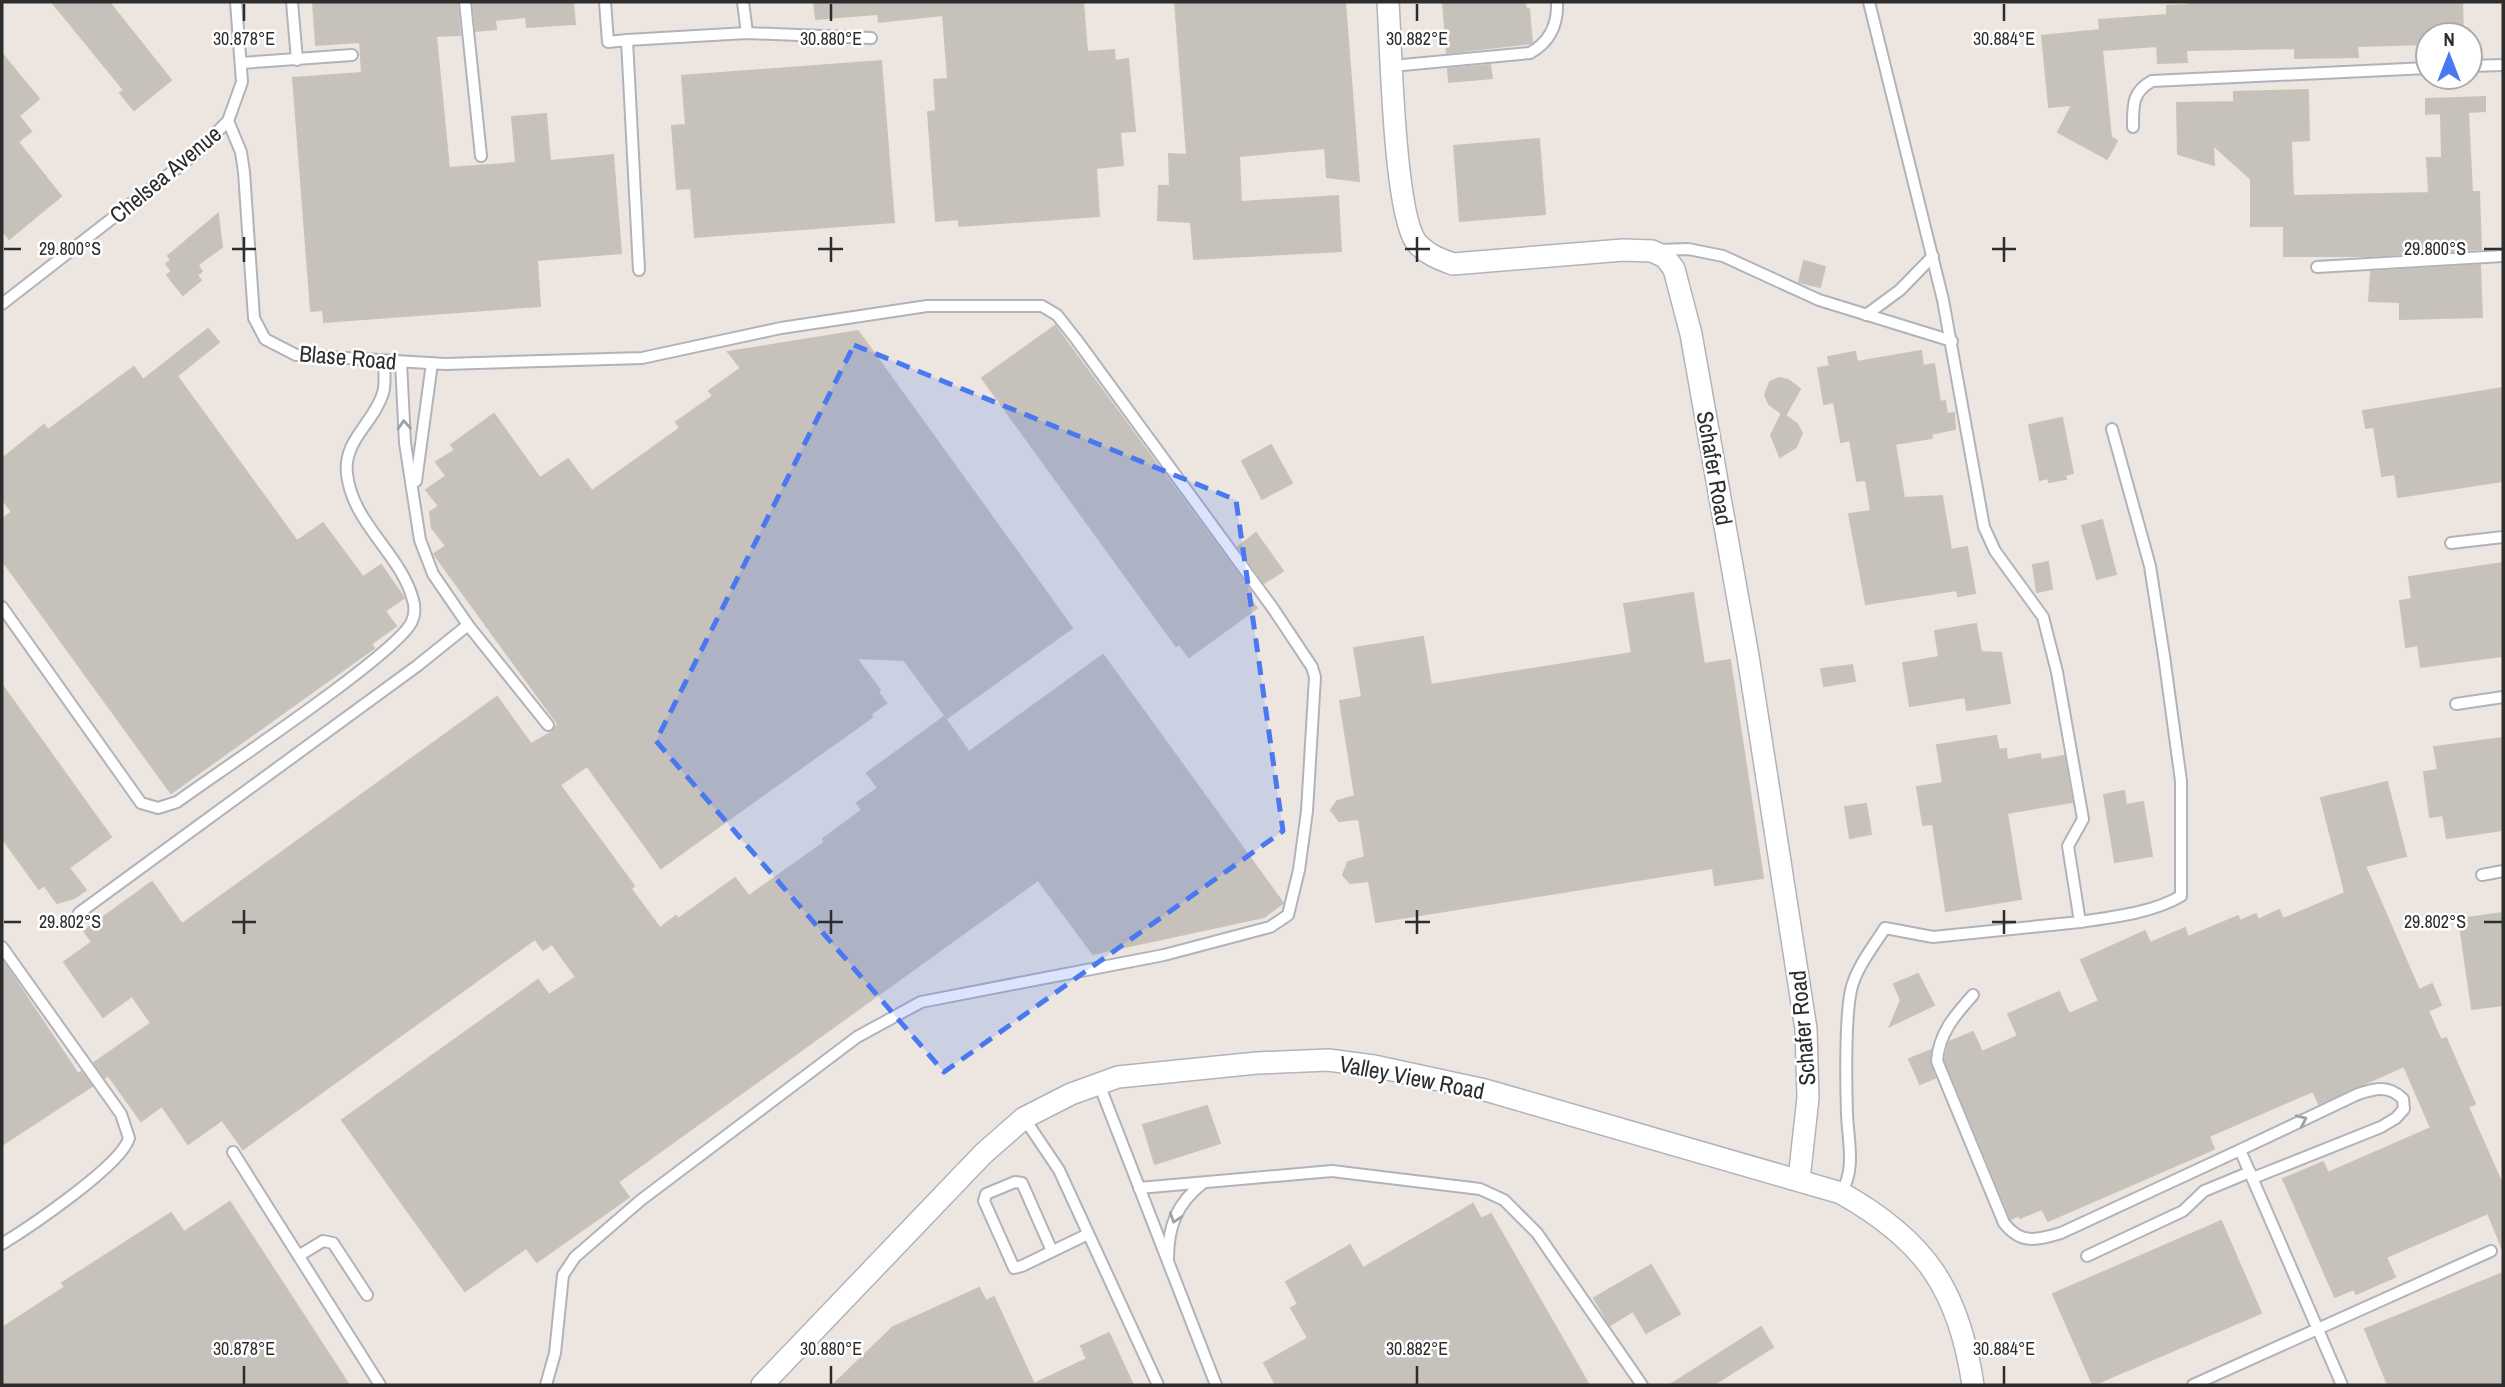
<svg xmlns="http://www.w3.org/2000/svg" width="2505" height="1387" viewBox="0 0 2505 1387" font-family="'Archivo Narrow',sans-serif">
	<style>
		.building { fill: #c6c1bb; stroke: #c9c2b9; stroke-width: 2 }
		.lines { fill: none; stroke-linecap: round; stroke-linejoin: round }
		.service-casing { stroke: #b0b3bc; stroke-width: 14 }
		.minor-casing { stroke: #b0b3bc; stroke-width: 24 }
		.service { stroke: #fff; stroke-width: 10 }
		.minor { stroke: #fff; stroke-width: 21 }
		.oneway { stroke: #a0a0a0 }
		.marked { fill: #4978f1; fill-opacity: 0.2; stroke: #4978f1; stroke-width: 5; stroke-dasharray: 14 9; stroke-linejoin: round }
		.ticks { fill: none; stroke: #2d2d2d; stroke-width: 2.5 }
		.labels { text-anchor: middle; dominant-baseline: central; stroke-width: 5; stroke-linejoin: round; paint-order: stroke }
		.street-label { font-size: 23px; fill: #2d2d2d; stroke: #fff }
		.ticks-label { font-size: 18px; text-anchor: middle; fill: #2d2d2d; stroke: #fff; stroke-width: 5; stroke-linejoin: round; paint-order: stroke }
	</style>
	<rect width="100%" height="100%" fill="#ede6e0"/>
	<g class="building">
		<path d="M52,2H109L171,80L134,110L120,93L124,90Z"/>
		<path d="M313,2H457L460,35L436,36L449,168L516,163L512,117L546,114L550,161L613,155L621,253L537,260L540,306L324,322L323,310L311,311L293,78L362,73L360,42L316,45Z"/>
		<path d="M473,2H573L575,24L527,27L526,17L495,20L496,29L476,31Z"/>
		<path d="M814,2H876V14L816,19Z"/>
		<path d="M876,2H1083L1087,52L1114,50L1115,61L1128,59L1135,131L1120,132L1123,165L1096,168L1099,216L959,226V219L936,221L928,112L936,111L934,80L948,79L943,15L879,22Z"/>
		<path d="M1175,2H1345L1359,181L1327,177L1325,148L1239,156L1241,202L1338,196L1341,251L1194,259L1191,222L1158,220L1159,186H1170L1169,154L1187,155Z"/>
		<path d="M1443,2H1525L1526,9H1529L1532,43L1447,53Z"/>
		<path d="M2188,2H2462L2463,35H2428V44L2357,46L2358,57L2295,58V48L2186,50L2187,62L2158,63L2157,46L2102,50L2111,137L2117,141L2107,159L2058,132L2072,105L2049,107L2042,36L2100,30L2099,20L2167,15V6L2188,5Z"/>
		<path d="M2,54L39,99L19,116L31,131L18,142L61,196L9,239L2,230Z"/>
		<path d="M881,61L894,222L695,237L691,188L677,189L672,126L686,125L682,76Z"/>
		<path d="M1490,65L1492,78L1449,82L1448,69Z"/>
		<path d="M2308,90L2309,140L2291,141L2293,196L2429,193L2427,158H2442L2441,113L2426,114V99L2485,97V111L2468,112L2472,192H2479L2481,249L2371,256H2284V226H2251V179L2213,145L2214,165L2178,154L2177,103L2234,102V92Z"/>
		<path d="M1539,139L1545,214L1460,221L1454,146Z"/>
		<path d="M218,214L222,247L200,263L198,266L202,271L197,275L201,280L183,295L167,275L172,271L166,264L171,260L168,256Z"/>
		<path d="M1804,261L1825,267L1820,287L1799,282Z"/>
		<path d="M2480,265L2482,317L2400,319V302L2369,301L2371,272Z"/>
		<path d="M1055,326L1251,592L1247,595L1257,608L1189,657L1179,644L1176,646L982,378Z"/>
		<path d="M208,329L219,342L177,376L297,541L323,523L363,577L381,565L404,598L385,611L396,626L371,644L374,648L171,793L2,560V519L12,512L2,499V459L44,425L48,430L134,367L143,380Z"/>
		<path d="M858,331L1072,628L947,718L904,660L856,658L880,690L878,692L886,703L871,714L872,717L661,868L587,766L560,785L634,886L631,889L660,928L676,916L678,919L735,878L749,896L825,842L823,839L862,810L857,803L878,788L867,773L944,717L969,752L1103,655L1283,903L1264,917L1093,954L1038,880L618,1182L629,1197L537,1262L526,1248L465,1291L342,1120L538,980L549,995L576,977L552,944L543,950L535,939L243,1149L222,1120L188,1144L162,1106L141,1121L108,1075L105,1078L94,1063L151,1023L132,996L103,1017L64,962L92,942L84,931L152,882L182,924L497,697L531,744L552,732L558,724L434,554L446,546L432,528L430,512L439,506L426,490L446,476L436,462L455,450L451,445L494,414L540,478L568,459L592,491L680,428L676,422L713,396L709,391L741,368L728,352Z"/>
		<path d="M1921,351L1923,366L1934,364L1940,402L1945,401L1947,414L1954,413L1955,429L1931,434L1932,438L1895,444L1904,498L1942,496L1951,550L1967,547L1975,593L1958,596L1957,590L1866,604L1849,514L1871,511L1866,480L1857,481L1850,440L1841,442L1834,402L1824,404L1818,368L1830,366L1828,357L1855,352L1857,362Z"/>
		<path d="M1779,378L1788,380L1800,389L1785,416L1769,404L1765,395L1770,382Z"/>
		<path d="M2503,388V481L2398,497L2395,474L2382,476L2374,427L2366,428L2363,411Z"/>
		<path d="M1782,413L1797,424L1802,433L1796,447L1780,457L1771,435Z"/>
		<path d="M2062,418L2073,473L2065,475L2066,479L2049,482L2048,478L2040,480L2029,425Z"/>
		<path d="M1271,445L1292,483L1262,499L1242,461Z"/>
		<path d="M2102,520L2116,574L2097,579L2082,526Z"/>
		<path d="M1256,533L1283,571L1264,583L1238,547Z"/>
		<path d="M2048,562L2052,589L2037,592L2033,565Z"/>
		<path d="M2503,563V656L2421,667L2418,645L2406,647L2400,601L2412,599L2409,577Z"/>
		<path d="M1693,593L1704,664L1730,660L1763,878L1715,885L1713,868L1376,922L1369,881L1350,883L1343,875L1348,862L1365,857L1359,819L1339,821L1331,810L1337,801L1355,796L1340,701L1362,697L1354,648L1423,637L1431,685L1632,653L1624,604Z"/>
		<path d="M1976,624L1981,652L2001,653L2010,703L1967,710L1965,697L1910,706L1903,663L1939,657L1935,631Z"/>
		<path d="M1852,665L1855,681L1824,686L1821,669Z"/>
		<path d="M2,685L111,837L69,868L86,890L74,898L57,903L44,885L39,889L2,838Z"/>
		<path d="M1996,736L1999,750L2006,749L2007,760L2040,754L2041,760L2064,756L2072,802L2007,813L2021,899L1946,911L1933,824L1923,825L1917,787L1943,783L1937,745Z"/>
		<path d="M2503,738V830L2447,838L2443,815L2430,817L2424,772L2438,770L2434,747Z"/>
		<path d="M2387,782L2406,856L2365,866L2419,990L2432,984L2441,1005L2428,1011L2441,1040L2446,1038L2475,1104L2468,1107L2503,1186V1250L2488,1213L2386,1257L2395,1277L2356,1294L2354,1289L2335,1297L2283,1179L2323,1162L2328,1173L2431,1128L2404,1066L2319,1104L2313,1091L2209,1136L2214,1149L2048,1221L2042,1209L2020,1218L2019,1215L2011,1219L1945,1060L1949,1042L1973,1032L1982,1052L2018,1036L2008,1014L2059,992L2069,1014L2099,1001L2081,960L2145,931L2150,943L2185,928L2188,937L2238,916L2240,921L2256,914L2258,920L2279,910L2283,919L2345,893L2321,798Z"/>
		<path d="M2124,791L2126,805L2143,802L2152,856L2115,862L2104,795Z"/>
		<path d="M1866,804L1871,834L1850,838L1845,807Z"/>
		<path d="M2503,913V1005L2472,1009L2459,919Z"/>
		<path d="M2,960L78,1074L81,1072L92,1086L2,1145Z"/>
		<path d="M1918,974L1934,1005L1890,1026L1901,1000L1894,984Z"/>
		<path d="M1931,1050L1930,1063L1935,1078L1920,1084L1909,1059Z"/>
		<path d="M1207,1106L1220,1143L1155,1164L1143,1125Z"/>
		<path d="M230,1202L349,1385H2V1328L65,1287L62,1283L171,1213L184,1232Z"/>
		<path d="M1473,1204L1481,1219L1491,1214L1589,1385H1276L1264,1363L1308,1338L1291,1308L1298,1304L1286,1282L1350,1245L1363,1268Z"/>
		<path d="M2221,1221L2261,1313L2093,1385L2053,1294Z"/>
		<path d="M1651,1265L1680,1314L1646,1333L1633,1311L1610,1325L1594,1298Z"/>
		<path d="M2503,1273V1385H2388L2365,1329Z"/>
		<path d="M979,1288L986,1301L994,1297L1034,1384L1087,1359L1081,1346L1109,1333L1133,1385H833L893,1327Z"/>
		<path d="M1761,1327L1773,1347L1713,1385H1670Z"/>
	</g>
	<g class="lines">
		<defs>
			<g id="service">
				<path d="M292,2L297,60"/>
				<path d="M465,2L481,156"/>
				<path d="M605,2L608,42L627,40L639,270"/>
				<path d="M743,2L747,33"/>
				<path d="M1869,2L1943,300L1984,527L1995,551L2043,617L2057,672L2083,819L2068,846L2080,922C2113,917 2152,913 2181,896V781L2164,656L2150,566L2112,429"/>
				<path d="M627,40L747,33L871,38"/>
				<path d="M241,63L352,55"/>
				<path d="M1392,66L1530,53C1550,42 1558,24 1557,2"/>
				<path d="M2470,66L2503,65"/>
				<path d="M228,121L241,152L244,172L254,318L265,339L296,355L445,364L642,358L781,328L927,306H1042L1057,315L1076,339L1272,607L1312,667L1315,677L1307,811L1299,870L1288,915L1270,927L1164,955L921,1002L857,1037L641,1200L575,1257L563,1275L555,1353L546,1385"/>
				<path d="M2133,127C2133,105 2132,92 2152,81L2428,68"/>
				<path d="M1658,250L1688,249L1723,256L1819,300L1952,341"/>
				<path d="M2317,267L2503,256"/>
				<path d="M2,304L195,154L228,121L242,82L236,2"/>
				<path d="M1866,315L1900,290L1933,256"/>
				<path d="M416,481L432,363"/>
				<path d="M2451,543L2503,537"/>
				<path d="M2,607L141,803L158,808L177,802C215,774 400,652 412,621C415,615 415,606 413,600C401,554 352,523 347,474C343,440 374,423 383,393C386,383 384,372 384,361"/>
				<path d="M468,625L548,725"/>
				<path d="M2456,704L2503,697"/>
				<path d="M2482,875L2503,871"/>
				<path d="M79,913L417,666L468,625L433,574L420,540L405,443L401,362"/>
				<path d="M2,947L121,1114L129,1138C122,1165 28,1228 2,1244"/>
				<path d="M1973,995C1955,1015 1939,1033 1937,1061L2004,1223C2021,1245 2037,1240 2061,1233L2240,1150L2342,1385"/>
				<path d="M1099,1084L1216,1385"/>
				<path d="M1024,1118L1059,1170L1158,1385"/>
				<path d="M2240,1150L2358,1094C2376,1088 2389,1085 2403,1099L2404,1109L2396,1118L2381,1127L2253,1178"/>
				<path d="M233,1152L380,1385"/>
				<path d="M1139,1188L1332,1171L1480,1189L1504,1200L1537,1233L1642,1385"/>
				<path d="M1841,1193C1856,1170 1848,1140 1847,1114C1846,1084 1845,1018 1851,990C1856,968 1873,947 1885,928L1933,937L2080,922"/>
				<path d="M1052,1251L1022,1183L1015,1182L986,1194L984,1201L1014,1268L1022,1266L1088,1234"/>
				<path d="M300,1255L323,1241L333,1243L367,1295"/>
				<path d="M2087,1256L2183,1211L2204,1191L2250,1172"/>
				<path d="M1168,1259C1168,1226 1177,1203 1203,1183"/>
				<path d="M2193,1385L2491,1251"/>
			</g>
			<g id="minor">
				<path d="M1388,2C1391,47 1394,211 1416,242C1426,254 1439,259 1453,264L1623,250L1652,251L1665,257L1674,269L1691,334L1748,656L1806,1029L1808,1098L1799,1179"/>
				<path d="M762,1385L983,1154L1024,1118L1071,1094L1118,1077L1257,1063L1328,1060L1374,1066L1485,1090L1841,1193C1925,1240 1959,1290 1973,1385"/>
			</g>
		</defs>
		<use href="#service" class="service-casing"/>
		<use href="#minor" class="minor-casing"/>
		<use href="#service" class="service"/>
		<use href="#minor" class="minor"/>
	</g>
	<defs><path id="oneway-chevron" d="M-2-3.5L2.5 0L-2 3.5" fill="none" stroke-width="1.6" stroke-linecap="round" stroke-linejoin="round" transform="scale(1.75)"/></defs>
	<g class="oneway">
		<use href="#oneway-chevron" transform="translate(404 425) rotate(-93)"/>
		<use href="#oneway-chevron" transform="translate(2302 1120) rotate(-25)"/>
		<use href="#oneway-chevron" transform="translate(1175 1218) rotate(108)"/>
	</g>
	<path class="marked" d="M854,345L1236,500L1283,831L944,1072L656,741Z"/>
	<path class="ticks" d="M244,4V21M831,4V21M1417,4V21M2004,4V21M244,237V262M831,237V262M1417,237V262M2004,237V262M4,249H21M232,249H256M818,249H843M1405,249H1430M1992,249H2016M2484,249H2502M244,910V934M831,910V934M1417,910V934M2004,910V934M4,922H21M232,922H256M818,922H843M1405,922H1430M1992,922H2016M2484,922H2502M244,1366V1384M831,1366V1384M1417,1366V1384M2004,1366V1384"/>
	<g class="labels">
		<g class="street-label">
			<text transform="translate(165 174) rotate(-40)">Chelsea Avenue</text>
			<text transform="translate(348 357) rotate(5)">Blase Road</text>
			<text transform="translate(1715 468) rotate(80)">Schafer Road</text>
			<text transform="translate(1802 1028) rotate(-95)">Schafer Road</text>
			<text transform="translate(1412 1077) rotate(11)">Valley View Road</text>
		</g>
	</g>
	<g class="ticks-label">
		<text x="244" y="45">30.878°E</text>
		<text x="831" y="45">30.880°E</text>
		<text x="1417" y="45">30.882°E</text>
		<text x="2004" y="45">30.884°E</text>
		<text x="70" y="255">29.800°S</text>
		<text x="2435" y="255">29.800°S</text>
		<text x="70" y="928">29.802°S</text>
		<text x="2435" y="928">29.802°S</text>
		<text x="244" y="1355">30.878°E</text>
		<text x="831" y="1355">30.880°E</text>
		<text x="1417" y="1355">30.882°E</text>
		<text x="2004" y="1355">30.884°E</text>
	</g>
	<rect width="2505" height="1387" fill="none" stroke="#2d2d2d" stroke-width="7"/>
	<g transform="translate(2449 56)"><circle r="33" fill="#ffffff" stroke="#ababab" stroke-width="2"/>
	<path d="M0-5L12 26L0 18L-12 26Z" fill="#4978f1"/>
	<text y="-10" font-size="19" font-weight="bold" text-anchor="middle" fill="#2d2d2d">N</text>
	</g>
</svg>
